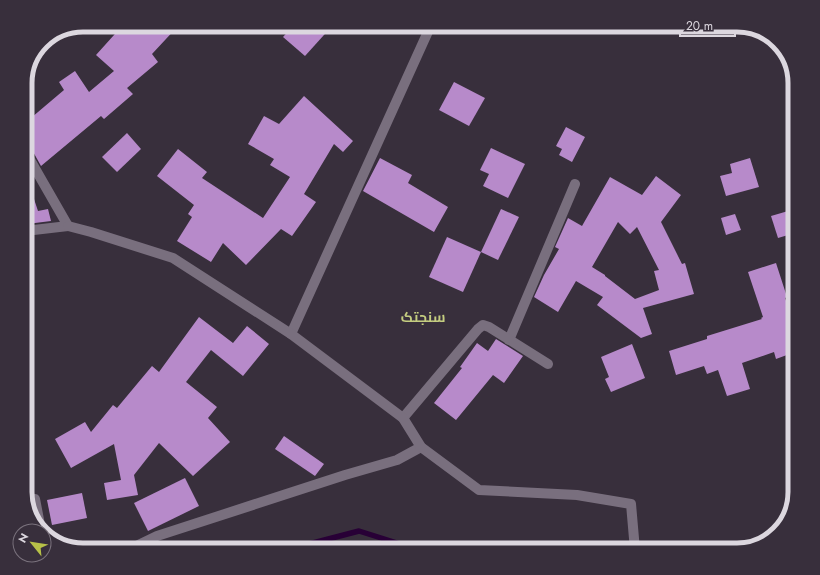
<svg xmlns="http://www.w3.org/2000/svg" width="820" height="575" viewBox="0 0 820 575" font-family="Jost,Cairo,sans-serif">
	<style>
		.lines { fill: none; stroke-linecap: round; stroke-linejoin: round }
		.stream { stroke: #280036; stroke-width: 5.5 }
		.building { fill: #b78aca; fill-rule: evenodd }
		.street { stroke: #796f7e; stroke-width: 10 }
		.secondary { stroke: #796f7e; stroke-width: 10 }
		.labels { text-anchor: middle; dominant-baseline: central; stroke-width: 4; stroke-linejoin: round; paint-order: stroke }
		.quarter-label { font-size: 14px; font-weight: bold; fill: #c4cd80; stroke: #382f3c }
		.rim { fill: none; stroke: #dcd7df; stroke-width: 5 }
	</style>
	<rect width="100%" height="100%" fill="#382f3c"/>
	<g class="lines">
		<path class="stream" d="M286,550L359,531L419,550"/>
	</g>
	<g class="building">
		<path d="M123,25H128L136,32L143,25H179L152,54L158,62L127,88L133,94L104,119L101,116L41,166L31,148L25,145V123L64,90L59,82L75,71L89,92L114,71L96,55Z"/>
		<path d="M294,25H333L305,56L283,37Z"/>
		<path d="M454,82L485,98L469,126L439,110Z"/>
		<path d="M304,96L353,141L343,152L334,144L304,194L316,202L292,236L281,229L246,265L223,243L211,262L177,241L192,217L188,214L194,205L157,176L178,149L207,172L202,178L263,218L290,177L270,165L274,159L248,144L264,116L279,124Z"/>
		<path d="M566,127L585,137L572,162L559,155L562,149L556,146Z"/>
		<path d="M127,133L141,149L117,172L102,157Z"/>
		<path d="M491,148L525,164L508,198L483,186L489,174L480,170Z"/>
		<path d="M380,158L412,175L408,183L448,207L434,232L363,191Z"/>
		<path d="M750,158L759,187L726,196L720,176L732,173L730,164Z"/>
		<path d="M656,176L681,195L661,222L682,264L685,263L694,294L643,308L652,334L641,338L597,305L603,297L576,281L558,312L534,297L544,275L559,249L555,247L568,218L582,226L610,177L642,195ZM618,222L630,234L637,227L659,270L654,271L659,290L635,299L605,276V275L592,267Z"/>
		<path d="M25,181H28L38,211L48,209L51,221L27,224L25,217Z"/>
		<path d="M501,209L519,217L498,260L481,252Z"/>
		<path d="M795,209V233L778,238L771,216Z"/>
		<path d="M735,214L741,230L726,235L721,218Z"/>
		<path d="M447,237L481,252L463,292L429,277Z"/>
		<path d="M776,263L787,297L785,298L795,325V352L776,359L774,352L742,363L750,389L727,396L718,370L707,374L704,366L676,375L669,351L707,339V336L762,319L761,318L763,317L748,272Z"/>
		<path d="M199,317L233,343L247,326L269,344L243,376L211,350L186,382L217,407L208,418L230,442L193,476L159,443L134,475L138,495L107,500L104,483L121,480L114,444L71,468L55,439L85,422L91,432L113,405L117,408L152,366L159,372Z"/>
		<path d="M496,339L523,356L504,383L493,375L456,420L434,403L462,368L460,367L477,343L488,351Z"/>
		<path d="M632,344L645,378L611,392L605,379L609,377L601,357Z"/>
		<path d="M284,436L324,464L315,476L275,449Z"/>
		<path d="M185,478L199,506L148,531L134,503Z"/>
		<path d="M82,493L87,518L52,525L47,500Z"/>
	</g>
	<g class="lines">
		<g class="street">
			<path d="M25,151L68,226L25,231"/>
			<path d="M291,334L431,25"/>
			<path d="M509,340L575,184"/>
			<path d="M403,418L478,329L483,325L489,327L548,364"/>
			<path d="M35,499L41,530"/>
			<path d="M128,550L157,536L345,475L397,460L421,447"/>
		</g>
		<path class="secondary" d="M68,226L91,232L173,258L291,334L403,418L421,447L479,490L577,495L631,504L635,550"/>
	</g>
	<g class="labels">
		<g class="quarter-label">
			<text x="423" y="317">سنجتک</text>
		</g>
	</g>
	<path d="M0 0H820V575H0ZM83 32H737A51 51 0 0 1 788 83V492A51 51 0 0 1 737 543H83A51 51 0 0 1 32 492V83A51 51 0 0 1 83 32Z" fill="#382f3c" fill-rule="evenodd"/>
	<path class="rim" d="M83 32H737A51 51 0 0 1 788 83V492A51 51 0 0 1 737 543H83A51 51 0 0 1 32 492V83A51 51 0 0 1 83 32Z"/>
	<g transform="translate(32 543) rotate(300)"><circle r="19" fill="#382f3c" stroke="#7a727d"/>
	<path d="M0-3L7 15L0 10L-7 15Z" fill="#b7c148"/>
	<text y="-6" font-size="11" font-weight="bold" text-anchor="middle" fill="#dcd7df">N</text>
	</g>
	<path d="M680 30v6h55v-6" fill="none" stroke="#dcd7df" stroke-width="2"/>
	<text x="686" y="30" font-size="12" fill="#dcd7df" stroke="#382f3c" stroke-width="3" paint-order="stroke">20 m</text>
</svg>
